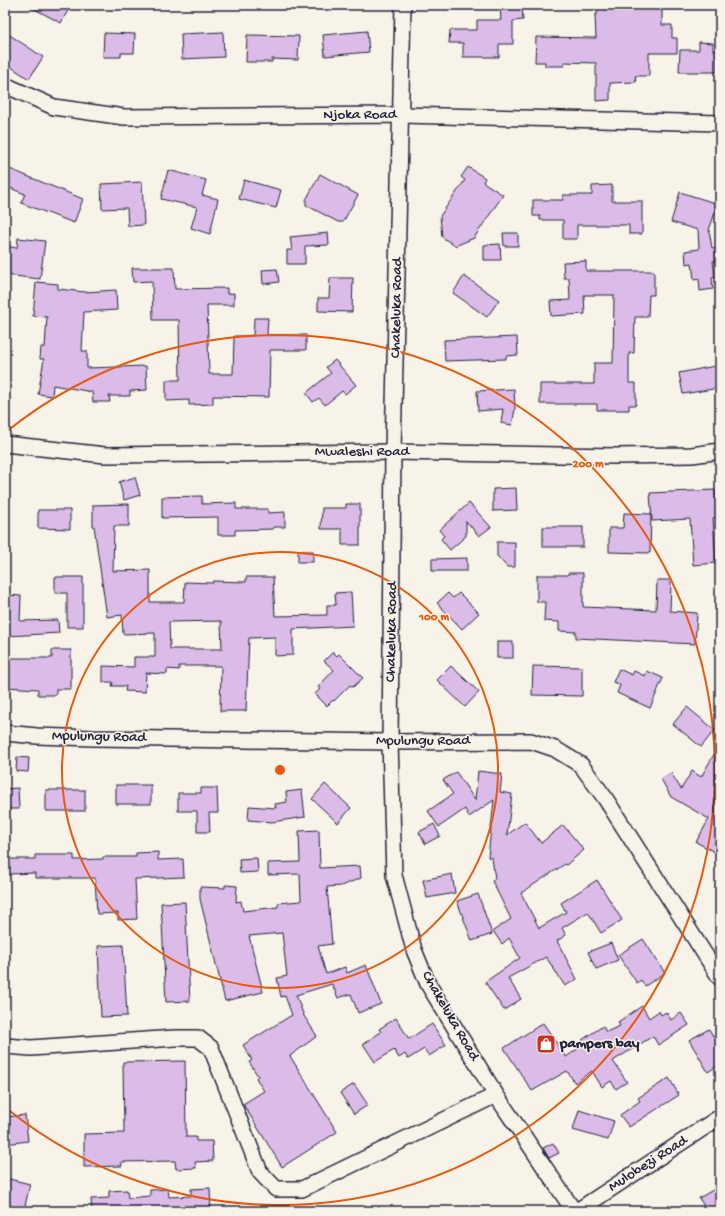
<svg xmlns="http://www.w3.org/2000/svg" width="725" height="1216" viewBox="0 0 725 1216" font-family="'Gochi Hand',sans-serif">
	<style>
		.building { fill: #dbbce9; stroke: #22223b; fill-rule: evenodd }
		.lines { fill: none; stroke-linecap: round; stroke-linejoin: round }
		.minor-casing { stroke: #22223b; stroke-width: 18 }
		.minor { stroke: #f7f3e8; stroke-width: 15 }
		.ring { fill: none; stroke: #e8590c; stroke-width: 2 }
		.labels { text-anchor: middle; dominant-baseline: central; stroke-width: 3; stroke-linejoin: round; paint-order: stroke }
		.street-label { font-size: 15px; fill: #22223b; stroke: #f7f3e8 }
		.poi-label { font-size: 15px; font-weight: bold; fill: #22223b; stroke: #f7f3e8; text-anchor: start }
		.centre { fill: #e8590c; stroke: #f7f3e8; stroke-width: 2 }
		.ring-label { font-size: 12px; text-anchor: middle; font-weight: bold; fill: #e8590c; stroke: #f7f3e8; stroke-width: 3; stroke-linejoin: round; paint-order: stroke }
	</style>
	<rect width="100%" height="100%" fill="#f7f3e8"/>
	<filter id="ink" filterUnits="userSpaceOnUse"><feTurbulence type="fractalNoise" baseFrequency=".025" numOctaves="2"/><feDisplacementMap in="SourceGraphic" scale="8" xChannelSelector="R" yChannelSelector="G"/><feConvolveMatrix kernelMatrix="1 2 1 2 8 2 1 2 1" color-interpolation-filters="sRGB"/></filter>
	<g filter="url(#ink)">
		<g class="building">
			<path d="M27,5H71L61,23Z"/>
			<path d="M597,5H662V25H672V38H677V53H649V76H635L636,82L610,83V100L596,101V63L564,62V66H545V62H535L536,37L596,38L595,15H597Z"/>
			<path d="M522,6L523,20L513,21V44H499V57H463V43H449L450,30H477V20H501L500,7Z"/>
			<path d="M367,31L369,52L325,56L323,35Z"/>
			<path d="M5,32L43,57L29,79L5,63Z"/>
			<path d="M223,32L224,57L182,59L181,34Z"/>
			<path d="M104,33L135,34L134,53H121V57H103Z"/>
			<path d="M247,35L299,36L298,60L272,59V62H246Z"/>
			<path d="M699,42L713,43V50H717V72H679L680,50H699Z"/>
			<path d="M5,167L83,199L74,223L21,203L25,194L5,186Z"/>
			<path d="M468,167L485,178L483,182L503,195L474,238L455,246L442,237L440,216L465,180L461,177Z"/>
			<path d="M168,170L206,180L202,195L218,199L210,234L191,228L197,207L161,199Z"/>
			<path d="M320,174L358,195L343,222H338L306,205V200Z"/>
			<path d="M244,180L281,190L276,208L239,199Z"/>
			<path d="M142,182L144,225L128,226L127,208L102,209L101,184Z"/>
			<path d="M612,185V201H642V234H629V225H577V239H563V220H540V216H533V200H563V195H592V186Z"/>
			<path d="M680,192L718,204L709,230L712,248H715L717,261H713L715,277L712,278L713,289L700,291L699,279L694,280L692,263L686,264L685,251L699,249L698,230L671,222Z"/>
			<path d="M328,233L329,245L305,246V264H287V250H292L290,237Z"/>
			<path d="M503,233H518V246H504Z"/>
			<path d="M18,238L45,241L40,279L5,275V246L17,248Z"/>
			<path d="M500,244L501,260H484V245Z"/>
			<path d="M586,261V271H654V295H649L648,317H635L634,353H629V383H636V405H629V410H597V404H540V384H594V363H613L614,295H584L585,314L551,316L550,301L570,300L569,278H564L563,262Z"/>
			<path d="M132,268H174L175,289L227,288V294L234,293V305H207L209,374H233L234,336H253L254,318H268L267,335H306V350H270L269,397L213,396V404L189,405V400L166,401V380H180L179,320H153L152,281L133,282Z"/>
			<path d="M277,269L279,282L263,284L262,270Z"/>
			<path d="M464,276L499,300L487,317L453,293Z"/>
			<path d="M330,278H353L352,312L318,311V298H329Z"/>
			<path d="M36,282L58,284V289L85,292L116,290L117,310L84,312L82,351H87V368L146,366L147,390L130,391V396H109L110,402H93L92,392L53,385L52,396L38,394L44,359H40L41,347H45L47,317L33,316Z"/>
			<path d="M517,337L518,355L506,356V359L445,361L444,340Z"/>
			<path d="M335,360L356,385L345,394L342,391L325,405L319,398L313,402L306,393L331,373L326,367Z"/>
			<path d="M715,366L719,388L683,394L679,373Z"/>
			<path d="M514,389L515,409L512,425L501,423L503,409L478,411L477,391Z"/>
			<path d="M135,477L140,495L124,500L119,482Z"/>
			<path d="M516,488L517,510L493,511V489Z"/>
			<path d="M715,490L717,517L713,518L716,563L693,565L690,519L652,521L650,493Z"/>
			<path d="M202,496V504L236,503V509H268V513L285,512V527H273V529L235,530V535H218V517L162,518V497Z"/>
			<path d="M469,503L491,527L479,536L466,521V536L450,550L441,539L444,536L439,530Z"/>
			<path d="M129,504V526H114L113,571L150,570V602H184L185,582L213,583V581L246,582V577H273L275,616L327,615V605H336L335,593L351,592L353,626L293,629V655L275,656V637L249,638L246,711H220L221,666H179V670L167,669V674L146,673L145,692L125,691L126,686H112L113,682H103V666L134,667V657H155V633L123,634L122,615L107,617L94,526H93V505ZM221,621L222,649H170L169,622Z"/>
			<path d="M346,504H360V545H342V529H321L322,508H346Z"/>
			<path d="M38,510H70V529L38,528Z"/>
			<path d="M624,513L651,514L650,553L609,552V528H623Z"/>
			<rect x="543" y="527" width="40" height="20"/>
			<path d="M497,542H515V567H507L497,556Z"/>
			<rect x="298" y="551" width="15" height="11"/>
			<path d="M467,558V571H432V559Z"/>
			<path d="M568,573H583V607L656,610L657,580H671L670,611L697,613L695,644L576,638V632L559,631V622L544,621L545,602H537V575H568Z"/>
			<path d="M55,577H83V627H67V593H55Z"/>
			<path d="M448,593L453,598L459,593L479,613L462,629L437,603Z"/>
			<path d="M8,595L21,596L20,621L58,620L59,633L8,636L6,618Z"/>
			<rect x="497" y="642" width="16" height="16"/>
			<path d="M52,650H71V689H56V695H38V689L5,687V658H52Z"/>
			<path d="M333,652L337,656L339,654L363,678L353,687L350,685L334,701L333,700L327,706L315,694L320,689L318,687L334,670L324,661Z"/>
			<path d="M451,666L479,692L465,707L437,680Z"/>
			<path d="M533,666L582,667V696L532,695Z"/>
			<path d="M619,669L632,675L634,671L645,676L647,671L663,678L650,708L617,693L620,685L613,682Z"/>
			<path d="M687,707L715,730L701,747L673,724Z"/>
			<path d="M720,744V855L696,842L709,819L671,797L661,779L671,773L681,789L692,771L701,777Z"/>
			<path d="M17,757L29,758L28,772L16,771Z"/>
			<path d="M478,771L502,774L500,792L512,794L507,835L525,822L541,843L563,825L584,850L566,865L565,864L521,893L539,928L566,912L561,903L597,880L622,920L601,933L588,912L562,928L566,935L557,941L577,979L565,986L546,957L508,978L521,999L504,1010L485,982L520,958L509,938L502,944L493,931L511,919L492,881L495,879L492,858L488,857L494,800L469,817L465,809L439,827L428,811L453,794L443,780L456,772L475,800Z"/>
			<path d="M325,784L351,808L338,823L312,799Z"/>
			<rect x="116" y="785" width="35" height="19"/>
			<path d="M18,788L19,809H5V789Z"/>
			<path d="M201,788H217L218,813H209L210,832H197V811H178V793H201Z"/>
			<rect x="46" y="790" width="39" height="21"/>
			<path d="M302,790L305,817L272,822L248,820L249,806L276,808L275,804L287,802L286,792Z"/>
			<path d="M434,824L440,836L425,844L419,832Z"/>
			<path d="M319,830L320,868L360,866L361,878L341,886L327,887L332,944L318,946L326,974L345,967L347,973L366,965L381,1004L358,1013L351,994L338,998L332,984L296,995L304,1016L317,1036L290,1056L337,1132L282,1167L243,1104L264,1091L256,1078L258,1076L249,1062L252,1060L243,1045L292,1015L285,996L281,997L277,978L287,976L282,933L249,936L263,992L225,1001L200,899V887L225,888V885L237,886L236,902L241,901L243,911L278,907V903L301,901L300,874L268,875V863L300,862L299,831Z"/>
			<path d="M158,852V860L183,859L184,877L135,879L137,919L118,920V913L97,914L95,878H35V873L9,874V859H35V855H74V860L103,859V857H136V853Z"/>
			<path d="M257,858L258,872L240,873L239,859Z"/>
			<path d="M452,874L455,893L427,898L423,880Z"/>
			<path d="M478,894L492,934L472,941L457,901Z"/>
			<path d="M185,902L190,1001L166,1002L161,903Z"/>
			<path d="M643,939L665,973L645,986L641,980L637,983L618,955Z"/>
			<path d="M611,943L618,960L596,969L588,952Z"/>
			<path d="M123,945L127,1016L101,1017L98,946Z"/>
			<path d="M642,1006L649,1018L659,1011L661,1015L666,1012L671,1020L681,1013L689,1025L658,1045L653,1036L613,1061L627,1082L616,1089L611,1081L602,1087L592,1071L575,1083L567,1071L532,1091L504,1048L543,1023L566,1057L585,1044L582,1040L603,1026L606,1032L620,1026L618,1022Z"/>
			<path d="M396,1018L409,1039L432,1024L446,1045L429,1056L424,1049L408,1059L405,1054L399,1058L394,1050L375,1062L363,1044L381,1032L379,1029Z"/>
			<path d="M709,1029L720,1048V1064L708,1072L689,1040Z"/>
			<path d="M185,1061L186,1137H196V1141H212L213,1161L195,1162L196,1168L176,1169L175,1161L121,1162L122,1166L84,1167V1134L124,1133L123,1062Z"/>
			<path d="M669,1078L679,1095L629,1127L620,1115L640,1101L638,1098Z"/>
			<path d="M354,1084L368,1105L354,1114L340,1093Z"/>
			<path d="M579,1110L614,1121L608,1140L573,1130Z"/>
			<path d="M25,1115L28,1141L5,1144V1117Z"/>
			<path d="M553,1143L559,1153L549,1158L543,1148Z"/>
			<path d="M5,1178L30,1184L24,1210L5,1206Z"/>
			<path d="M720,1186V1205L707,1211L699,1198Z"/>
			<path d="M210,1188L211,1211H92L91,1199L109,1198V1191L127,1190L128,1198L150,1196V1190L168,1189L169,1197L191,1196V1189Z"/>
		</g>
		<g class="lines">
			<defs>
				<g id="minor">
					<path d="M403,5L393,452L390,742L394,875L414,950L428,984L496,1095L574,1211"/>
					<path d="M5,85L54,107L124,117L401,115L720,123"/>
					<path d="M5,444L105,455L393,452L616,456L692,455L720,451"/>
					<path d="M5,733L37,736L93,738L390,742L531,741L555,749L581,765L605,798L720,978"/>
					<path d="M5,1046L31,1048L175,1038H198L211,1048L260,1172L276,1189H302L496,1095"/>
					<path d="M577,1211L720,1117"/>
				</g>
			</defs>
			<use href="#minor" class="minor-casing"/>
			<use href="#minor" class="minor"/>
		</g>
	</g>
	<g class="ring">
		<circle cx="280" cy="770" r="218"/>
		<path d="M6 432A435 435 0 1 1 6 1108"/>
	</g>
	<defs>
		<symbol id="shop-square" viewBox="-11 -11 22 22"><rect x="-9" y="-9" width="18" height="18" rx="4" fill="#c8321e" stroke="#f7f3e8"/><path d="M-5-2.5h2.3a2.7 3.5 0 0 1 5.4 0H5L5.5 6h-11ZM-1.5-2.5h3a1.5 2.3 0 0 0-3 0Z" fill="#fff"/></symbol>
	</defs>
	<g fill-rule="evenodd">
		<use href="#shop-square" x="535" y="1033" width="22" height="22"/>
	</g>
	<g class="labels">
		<g class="street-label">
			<text x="360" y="115">Njoka Road</text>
			<text transform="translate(397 308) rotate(-89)">Chakeluka Road</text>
			<text x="362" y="452">Mwaleshi Road</text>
			<text transform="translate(392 632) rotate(-89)">Chakeluka Road</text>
			<text transform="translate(99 737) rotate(1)">Mpulungu Road</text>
			<text x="423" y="741">Mpulungu Road</text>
			<text transform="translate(450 1016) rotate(60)">Chakeluka Road</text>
			<text transform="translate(648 1164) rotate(-33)">Mulobezi Road</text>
		</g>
		<g class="poi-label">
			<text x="560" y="1044">pampers bay</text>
		</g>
	</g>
	<circle cx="280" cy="770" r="6" class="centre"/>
	<g class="ring-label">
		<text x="588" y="467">200 m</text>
		<text x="434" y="620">100 m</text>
	</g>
	<rect width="725" height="1216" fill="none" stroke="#f7f3e8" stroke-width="20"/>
	<rect x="10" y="10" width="705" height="1196" fill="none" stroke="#22223b" stroke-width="1.5" filter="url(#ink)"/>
</svg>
